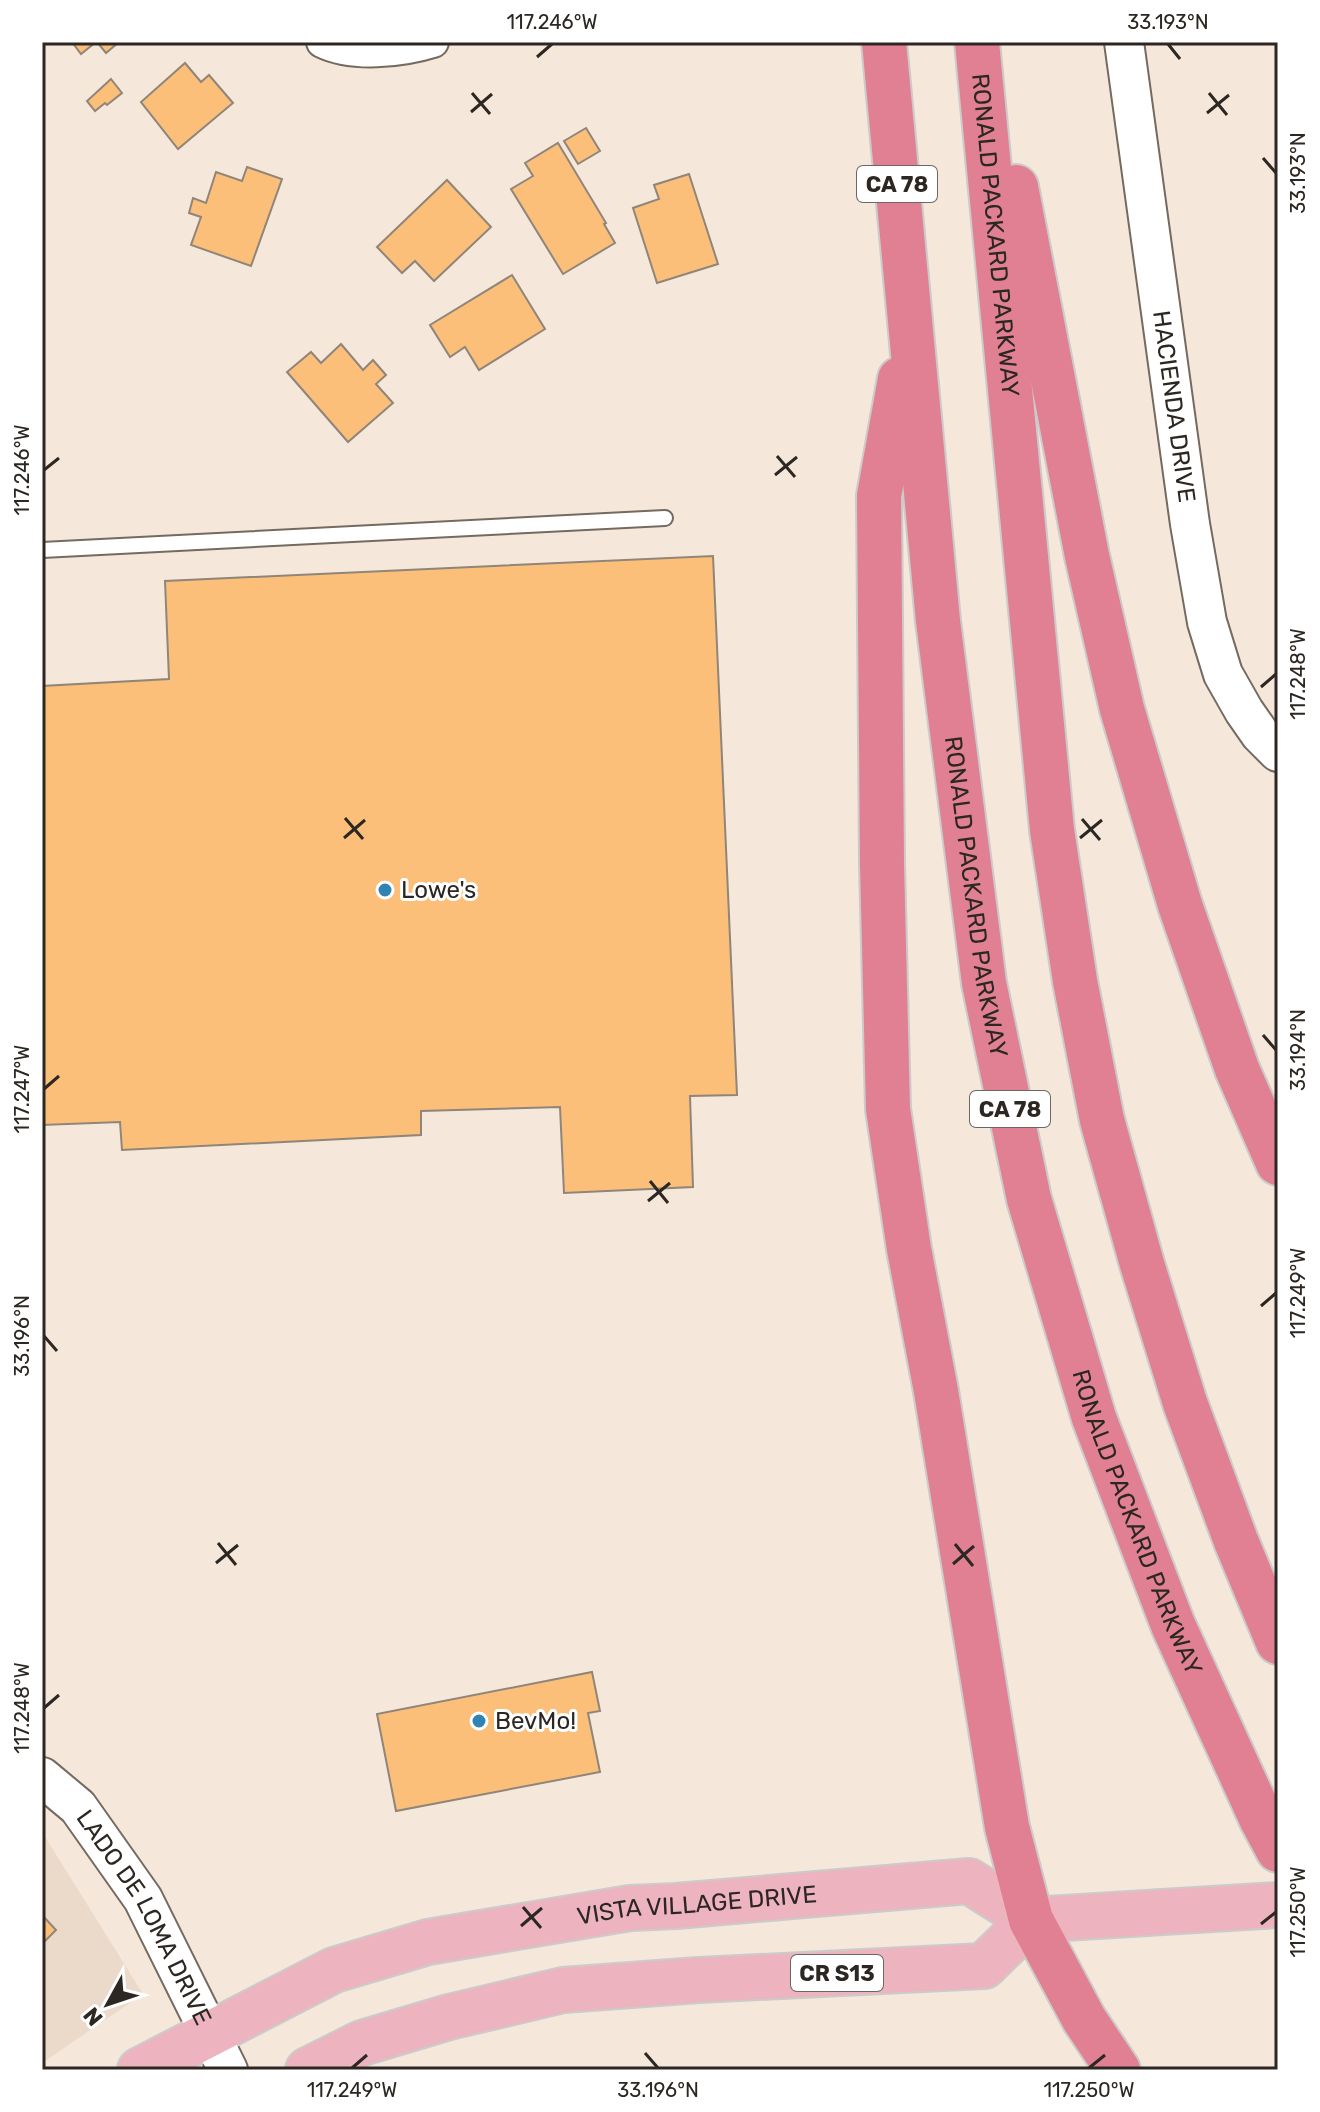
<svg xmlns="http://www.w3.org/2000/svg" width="1320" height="2112" viewBox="0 0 1320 2112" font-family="Rubik,sans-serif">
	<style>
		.commercial { fill: #ebd9c9 }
		.building { fill: #fbbf7a; stroke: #908579; stroke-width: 2 }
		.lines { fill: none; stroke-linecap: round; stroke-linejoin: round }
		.service-casing { stroke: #756a5f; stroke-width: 18 }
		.minor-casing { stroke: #756a5f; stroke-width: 34 }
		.tertiary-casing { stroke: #756a5f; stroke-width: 42 }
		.primary-casing { stroke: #cccbca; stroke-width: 48 }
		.motorway-casing { stroke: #cccbca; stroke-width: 48 }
		.service { stroke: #fff; stroke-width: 14 }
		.minor { stroke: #fff; stroke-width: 30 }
		.tertiary { stroke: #fff; stroke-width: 38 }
		.primary { stroke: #edb3be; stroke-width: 44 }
		.motorway { stroke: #e18092; stroke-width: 44 }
		.ticks { fill: none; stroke: #2c2722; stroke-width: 3 }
		.poi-dot { fill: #3084b4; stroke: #fff; stroke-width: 3 }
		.labels { text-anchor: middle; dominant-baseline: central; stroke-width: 6; stroke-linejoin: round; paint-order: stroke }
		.shield { fill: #fff; stroke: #6b6864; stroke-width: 2 }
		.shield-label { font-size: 22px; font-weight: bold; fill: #2c2722 }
		.street-label { font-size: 24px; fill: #2c2722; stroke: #fff }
		.poi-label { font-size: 24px; fill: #2c2722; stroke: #fff; text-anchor: start }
		.neatline { fill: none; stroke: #2c2722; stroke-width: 3 }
		.ticks-label { font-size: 20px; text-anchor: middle; fill: #2c2722 }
	</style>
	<rect width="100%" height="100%" fill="#f5e8db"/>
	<path class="commercial" d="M42,1832L143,1994L42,2063Z"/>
	<g class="building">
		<path d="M72,42H96L81,54Z"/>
		<path d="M97,42H119L106,53Z"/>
		<path d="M185,63L201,82L209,75L233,103L178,149L141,102Z"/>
		<path d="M111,79L122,93L107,105L105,103L95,111L87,101Z"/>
		<path d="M586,128L600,151L578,164L564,141Z"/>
		<path d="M558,143L606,223L604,224L615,243L563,274L511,189L533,176L525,163Z"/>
		<path d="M247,167L282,179L251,266L191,245L201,217L189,213L193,198L206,203L216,172L242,181Z"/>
		<path d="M689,174L718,264L657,283L633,208L659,199L654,185Z"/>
		<path d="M447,180L491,227L434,281L415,261L402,273L377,247Z"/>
		<path d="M512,275L545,329L479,370L465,347L450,357L430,325Z"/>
		<path d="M341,344L363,370L373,360L386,375L376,384L393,403L348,442L287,372L311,352L321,363Z"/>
		<path d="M713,556L737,1095L690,1096L693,1187L564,1193L560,1107L421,1111V1135L122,1150L120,1122L42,1125V686L169,679L165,581Z"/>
		<path d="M592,1672L600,1711L588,1713L600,1772L396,1811L377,1714Z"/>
		<path d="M42,1915L56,1930L42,1944Z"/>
	</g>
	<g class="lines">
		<defs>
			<path id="service" d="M42,550L665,518"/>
			<path id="minor" d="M322,42C352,57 401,52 433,42"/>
			<g id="tertiary">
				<path id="s1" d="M1124,42L1190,524L1207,622L1223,674L1244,711L1260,734L1278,752"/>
				<path id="s2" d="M42,1777L78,1807L143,1899L228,2070"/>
			</g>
			<g id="primary">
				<path id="s3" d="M140,2070L334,1970L428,1942L630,1908L676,1906L969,1881L1031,1920L1278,1905"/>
				<path d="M308,2070L362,2043L449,2017L563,1990L699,1980L984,1966L1031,1920"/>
			</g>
			<g id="motorway">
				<path id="s4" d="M884,42L938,621L984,983L1029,1199L1094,1418L1173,1625L1262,1820L1278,1850"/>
				<path id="s5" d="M977,42L1052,830L1075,981L1102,1120L1142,1264L1185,1403L1236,1541L1278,1642"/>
				<path d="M1016,187L1087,556L1122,709L1180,905L1237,1069L1278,1163"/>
				<path d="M900,379L879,496L882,864L888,1109L909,1249L936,1391L1007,1827L1031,1920L1084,2019L1118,2070"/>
			</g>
		</defs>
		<use href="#service" class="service-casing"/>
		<use href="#minor" class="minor-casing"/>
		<use href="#tertiary" class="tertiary-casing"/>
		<use href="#primary" class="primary-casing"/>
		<use href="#motorway" class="motorway-casing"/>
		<use href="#service" class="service"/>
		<use href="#minor" class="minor"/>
		<use href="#tertiary" class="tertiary"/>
		<use href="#primary" class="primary"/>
		<use href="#motorway" class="motorway"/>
	</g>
	<path class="ticks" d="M1168,44L1180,59M537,57L552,44M472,93L490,114M1209,93L1227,115M471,112L492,94M1207,113L1229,95M1263,158L1276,173M777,456L795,477M44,470L59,458M775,475L797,457M1261,687L1276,674M345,818L363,839M1082,819L1100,840M344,838L365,820M1080,838L1102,820M1263,1035L1276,1050M44,1089L59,1076M650,1181L668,1203M648,1201L670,1183M1261,1306L1276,1293M44,1336L57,1351M218,1543L236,1565M955,1544L973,1566M216,1563L238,1545M953,1564L974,1546M44,1708L59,1695M523,1907L541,1928M1261,1924L1276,1912M521,1926L542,1908M645,2053L658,2068M352,2068L367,2055M1089,2068L1105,2055"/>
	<g class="poi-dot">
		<circle cx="385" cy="890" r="8"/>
		<circle cx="479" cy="1721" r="8"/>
	</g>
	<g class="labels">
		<g class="shield">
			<rect x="857" y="166" width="80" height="36" rx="6"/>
			<rect x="970" y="1091" width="80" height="36" rx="6"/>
			<rect x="791" y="1955" width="92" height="36" rx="6"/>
		</g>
		<g class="shield-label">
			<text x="897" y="184">CA 78</text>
			<text x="1010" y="1109">CA 78</text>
			<text x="837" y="1973">CR S13</text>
		</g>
		<g class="street-label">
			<text stroke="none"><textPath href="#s5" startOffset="194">RONALD PACKARD PARKWAY</textPath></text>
			<text stroke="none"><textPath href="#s1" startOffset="368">HACIENDA DRIVE</textPath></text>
			<text stroke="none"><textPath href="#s4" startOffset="860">RONALD PACKARD PARKWAY</textPath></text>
			<text stroke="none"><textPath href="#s4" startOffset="1508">RONALD PACKARD PARKWAY</textPath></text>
			<text stroke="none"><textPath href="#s3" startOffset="588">VISTA VILLAGE DRIVE</textPath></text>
			<text stroke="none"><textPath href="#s2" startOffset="176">LADO DE LOMA DRIVE</textPath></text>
		</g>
		<g class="poi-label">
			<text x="401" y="890">Lowe's</text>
			<text x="495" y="1721">BevMo!</text>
		</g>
	</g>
	<rect width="1320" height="2112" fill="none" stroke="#ffffff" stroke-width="88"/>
	<g transform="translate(108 2004) rotate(230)" stroke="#ffffff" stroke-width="6" paint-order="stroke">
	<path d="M0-6L14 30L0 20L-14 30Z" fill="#2c2722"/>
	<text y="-12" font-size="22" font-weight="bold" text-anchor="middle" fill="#2c2722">N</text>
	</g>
	<rect x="44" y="44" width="1232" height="2024" class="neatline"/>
	<g class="ticks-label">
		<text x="552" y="29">117.246°W</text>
		<text x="1168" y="29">33.193°N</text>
		<text transform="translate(1298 173) rotate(-90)" y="7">33.193°N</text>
		<text transform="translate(22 470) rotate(-90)" y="7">117.246°W</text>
		<text transform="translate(1298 674) rotate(-90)" y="7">117.248°W</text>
		<text transform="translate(1298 1050) rotate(-90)" y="7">33.194°N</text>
		<text transform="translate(22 1089) rotate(-90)" y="7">117.247°W</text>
		<text transform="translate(1298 1293) rotate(-90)" y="7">117.249°W</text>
		<text transform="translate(22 1336) rotate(-90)" y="7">33.196°N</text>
		<text transform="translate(22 1708) rotate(-90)" y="7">117.248°W</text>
		<text transform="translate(1298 1912) rotate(-90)" y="7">117.250°W</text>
		<text x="352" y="2097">117.249°W</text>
		<text x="658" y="2097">33.196°N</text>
		<text x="1089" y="2097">117.250°W</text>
	</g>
</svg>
